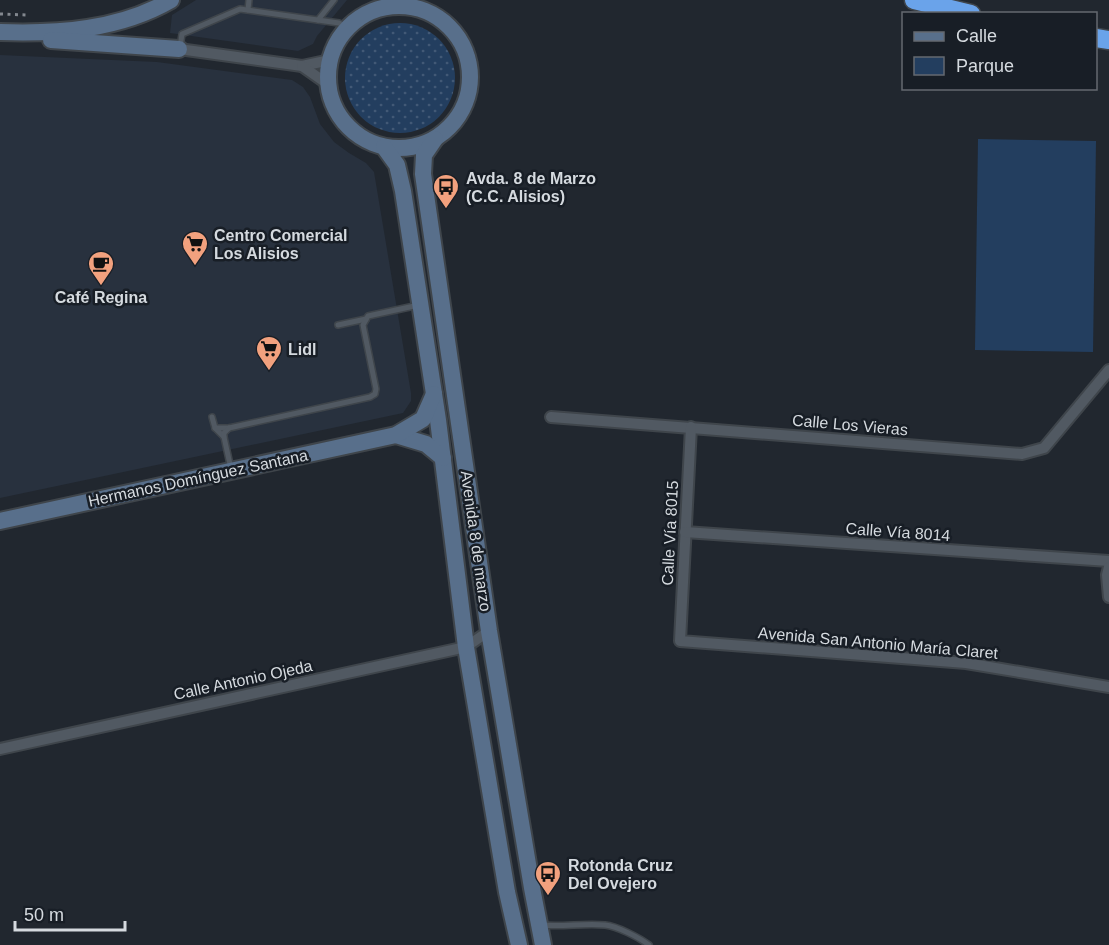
<svg xmlns="http://www.w3.org/2000/svg" width="1109" height="945" viewBox="0 0 1109 945" font-family="Arial,sans-serif">
	<style>
		.built { fill: #28313e }
		.grass { fill: url(#grass-dots) }
		.green { fill: #233e5f }
		.lines { fill: none; stroke-linecap: round; stroke-linejoin: round }
		.lane-casing { stroke: #3f454b; stroke-width: 8 }
		.street-casing { stroke: #3f454b; stroke-width: 14 }
		.secondary-casing { stroke: #3f454b; stroke-width: 20 }
		.highway-casing { stroke: #3f454b; stroke-width: 21 }
		.path { stroke: #83888f; stroke-width: 3; stroke-dasharray: 3 4.5; stroke-linecap: butt }
		.lane { stroke: #515962; stroke-width: 5 }
		.street { stroke: #515962; stroke-width: 10 }
		.secondary { stroke: #586f8b; stroke-width: 16 }
		.highway { stroke: #6aa3ea; stroke-width: 18 }
		.labels { text-anchor: middle; dominant-baseline: central; stroke-width: 5; stroke-linejoin: round; paint-order: stroke }
		.poi-label { font-size: 16px; font-weight: bold; fill: #d5dadf; stroke: #181e26; text-anchor: start }
		.street-label { font-size: 16px; fill: #d5dadf; stroke: #181e26 }
	</style>
	<defs>
		<pattern id="grass-dots" width="8" height="8" patternUnits="userSpaceOnUse" patternTransform="scale(1.5)"><rect width="8" height="8" fill="#233e5f"/><path d="M2 2h.1M6 6h.1" fill="none" stroke="#425976" stroke-width="1.8" stroke-linecap="round"/></pattern>
	</defs>
	<rect width="100%" height="100%" fill="#21272f"/>
	<g class="built">
		<path d="M196,0H347L317,36L313,44L298,51L170,33L172,15Z"/>
		<path d="M0,55L157,62L292,80L303,87L310,97L320,124L334,142L349,153L366,163L374,172L411,393V401L403,413L0,498Z"/>
	</g>
	<circle class="grass" cx="400" cy="78" r="55"/>
	<path class="green" d="M978,139L1096,141L1093,352L975,350Z"/>
	<g class="lines">
		<defs>
			<g id="lane">
				<path d="M248,10L249,0"/>
				<path d="M318,20L334,0"/>
				<path d="M180,47L182,34L240,9L339,23L348,28"/>
				<path d="M338,325L366,319"/>
				<path d="M212,417L215,428L224,437"/>
				<path d="M215,428H229L370,397L375,394L376,389L363,325L368,316L419,305"/>
				<path d="M229,428L224,433V437L231,469"/>
				<path d="M541,925C563,927 584,923 605,925C617,926 640,938 649,945"/>
			</g>
			<g id="street">
				<path d="M179,49L302,66L330,60"/>
				<path d="M302,66L329,85"/>
				<path d="M551,417L1022,454L1044,448L1109,370"/>
				<path d="M691,427L680,641L966,663L1109,687"/>
				<path d="M685,532L1109,561"/>
				<path d="M1109,567L1107,575L1109,597"/>
				<path d="M0,749L466,647L489,631"/>
			</g>
			<g id="secondary">
				<circle cx="399" cy="77" r="71"/>
				<path d="M0,32C58,34 119,30 171,0"/>
				<path d="M51,40L179,49"/>
				<path d="M435,139L424,155L423,174L489,631L532,888L543,945"/>
				<path d="M384,147L397,165L403,191L438,420L466,647L507,892L519,945"/>
				<path d="M396,435L426,444L443,458"/>
				<path d="M0,521L396,435L423,419L434,394"/>
			</g>
			<g id="highway">
				<path d="M914,0L971,14"/>
				<path d="M1096,38L1109,40"/>
			</g>
		</defs>
		<use href="#lane" class="lane-casing"/>
		<use href="#street" class="street-casing"/>
		<use href="#secondary" class="secondary-casing"/>
		<use href="#highway" class="highway-casing"/>
		<path class="path" d="M0,14L28,15"/>
		<use href="#lane" class="lane"/>
		<use href="#street" class="street"/>
		<use href="#secondary" class="secondary"/>
		<use href="#highway" class="highway"/>
	</g>
	<defs>
		<symbol id="bus-pin" viewBox="-11 -11 22 30"><path d="M0 17L-7.5 6A9.5 9.5 0 1 1 7.5 6Z" fill="#f2a17e" stroke="#181e26"/><path d="M-5-6H5V4H4V6H2V4H-2V6H-4V4H-5ZM-3.5-4V0h7V-4ZM-3.5 1.2v1.5H-2V1.2ZM2 1.2v1.5H3.5V1.2Z" fill="#111"/></symbol>
		<symbol id="supermarket-pin" viewBox="-11 -11 22 30"><path d="M0 17L-7.5 6A9.5 9.5 0 1 1 7.5 6Z" fill="#f2a17e" stroke="#181e26"/><path d="M-6-5.5h2.5l.6 2H6L4.5 2H-2.5L-4.4-4H-6ZM-1.5 3.2a1.3 1.3 0 1 0 .1 0ZM3 3.2a1.3 1.3 0 1 0 .1 0Z" fill="#111"/></symbol>
		<symbol id="cafe-pin" viewBox="-11 -11 22 30"><path d="M0 17L-7.5 6A9.5 9.5 0 1 1 7.5 6Z" fill="#f2a17e" stroke="#181e26"/><path d="M-5.5-4.5H6V0H3Q3 3.5 0 3.5H-2.5Q-5.5 3.5-5.5 0ZM3-3.2v2h1.7v-2ZM-6 4.5H4V6H-6Z" fill="#111"/></symbol>
	</defs>
	<g fill-rule="evenodd">
		<use href="#bus-pin" x="431" y="172" width="30" height="40"/>
		<use href="#supermarket-pin" x="180" y="229" width="30" height="40"/>
		<use href="#cafe-pin" x="86" y="249" width="30" height="40"/>
		<use href="#supermarket-pin" x="254" y="334" width="30" height="40"/>
		<use href="#bus-pin" x="533" y="859" width="30" height="40"/>
	</g>
	<g class="labels">
		<g class="poi-label">
			<text x="466" y="178">Avda. 8 de Marzo<tspan x="466" dy="18">(C.C. Alisios)</tspan></text>
			<text x="214" y="235">Centro Comercial<tspan x="214" dy="18">Los Alisios</tspan></text>
			<text x="101" y="297" text-anchor="middle">Café Regina</text>
			<text x="288" y="349">Lidl</text>
			<text x="568" y="865">Rotonda Cruz<tspan x="568" dy="18">Del Ovejero</tspan></text>
		</g>
		<g class="street-label">
			<text transform="translate(850 425) rotate(5)">Calle Los Vieras</text>
			<text transform="translate(198 478) rotate(-12)">Hermanos Domínguez Santana</text>
			<text transform="translate(898 532) rotate(4)">Calle Vía 8014</text>
			<text transform="translate(670 533) rotate(-87)">Calle Vía 8015</text>
			<text transform="translate(476 541) rotate(82)">Avenida 8 de marzo</text>
			<text transform="translate(878 643) rotate(5)">Avenida San Antonio María Claret</text>
			<text transform="translate(243 680) rotate(-12)">Calle Antonio Ojeda</text>
		</g>
	</g>
	<rect x="902" y="12" width="195" height="78" fill="#181e26" stroke="#646970" stroke-width="1.5"/>
	<rect x="914" y="32" width="30" height="9" fill="#586f8b" stroke="#646970" stroke-width="1.5"/>
	<text x="956" y="42" font-size="18" fill="#d5dadf">Calle</text>
	<rect x="914" y="57" width="30" height="18" fill="#233e5f" stroke="#646970" stroke-width="1.5"/>
	<text x="956" y="72" font-size="18" fill="#d5dadf">Parque</text>
	<path d="M15 921v9h110v-9" fill="none" stroke="#d5dadf" stroke-width="3"/>
	<text x="24" y="921" font-size="18" fill="#d5dadf" stroke="#181e26" stroke-width="4.5" paint-order="stroke">50 m</text>
</svg>
